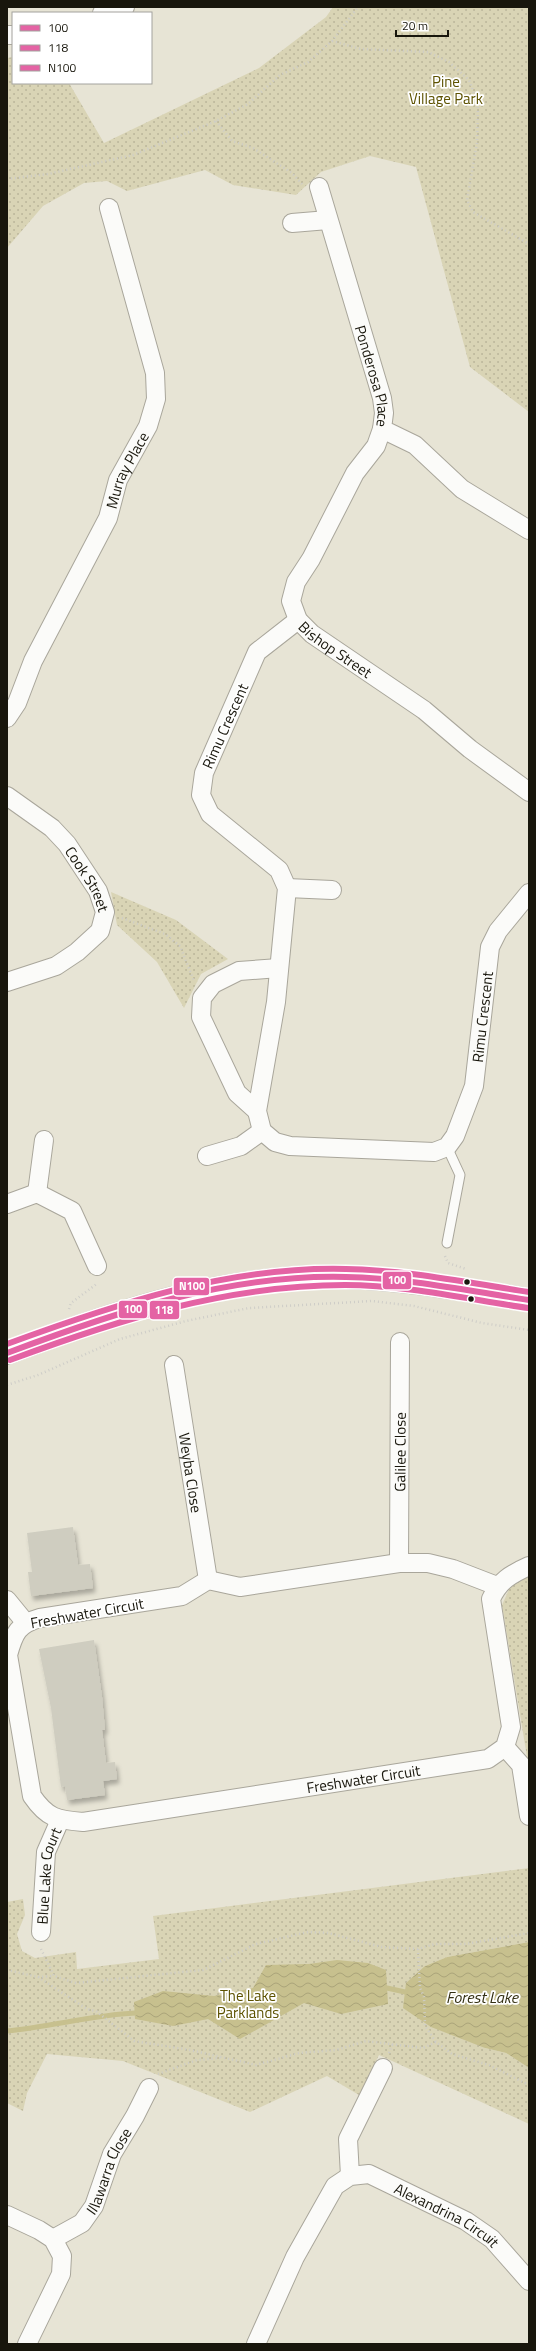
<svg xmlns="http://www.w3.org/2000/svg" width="536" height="2351" viewBox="0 0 536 2351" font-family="'Titillium Web',sans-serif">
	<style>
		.park { fill: url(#park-dots) }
		.water { fill: url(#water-waves) }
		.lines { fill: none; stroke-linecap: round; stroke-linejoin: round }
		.stream { stroke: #c7c08e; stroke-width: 5 }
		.building { fill: #cfcdc0; filter: url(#shadow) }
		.service-casing { stroke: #a9a69b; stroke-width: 11 }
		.minor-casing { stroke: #a9a69b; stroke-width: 20 }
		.tertiary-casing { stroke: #a9a69b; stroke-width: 24 }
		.path { stroke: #cecdc8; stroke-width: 2.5; stroke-dasharray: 1 3; stroke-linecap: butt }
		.service { stroke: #fbfbf9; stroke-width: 9 }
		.minor { stroke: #fbfbf9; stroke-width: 18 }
		.tertiary { stroke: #fbfbf9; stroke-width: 22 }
		.bus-1-casing { stroke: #fff; stroke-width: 9 }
		.bus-2-casing { stroke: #fff; stroke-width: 9 }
		.bus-3-casing { stroke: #fff; stroke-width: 9 }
		.bus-1 { stroke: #e463a4; stroke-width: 6 }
		.bus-2 { stroke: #e463a4; stroke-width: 6 }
		.bus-3 { stroke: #e463a4; stroke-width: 6 }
		.bus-dot { fill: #18160c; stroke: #fff; stroke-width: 1.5 }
		.labels { text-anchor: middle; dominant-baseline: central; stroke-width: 3.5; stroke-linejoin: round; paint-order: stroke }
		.park-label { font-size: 15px; fill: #5d5200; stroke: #fff }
		.street-label { font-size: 15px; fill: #18160c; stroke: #fff }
		.water-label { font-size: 16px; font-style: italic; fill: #332f12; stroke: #fff }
		.line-badge { stroke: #fff; stroke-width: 1.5 }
		.badge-label { font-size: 11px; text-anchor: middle; font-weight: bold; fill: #fff }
	</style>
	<defs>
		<pattern id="park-dots" width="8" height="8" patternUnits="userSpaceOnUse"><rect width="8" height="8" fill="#d9d4b5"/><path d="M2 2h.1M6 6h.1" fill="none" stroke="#bab59a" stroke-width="1.8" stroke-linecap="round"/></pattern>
		<pattern id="water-waves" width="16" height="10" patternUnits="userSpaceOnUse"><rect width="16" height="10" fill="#c7c08e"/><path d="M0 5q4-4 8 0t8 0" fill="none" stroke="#aaa479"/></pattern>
		<filter id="shadow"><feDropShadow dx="2.5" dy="4.5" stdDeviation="2" flood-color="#0004"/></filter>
	</defs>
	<rect width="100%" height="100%" fill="#e7e4d5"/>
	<g class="park">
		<path d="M333,7H529V412L470,367L416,167L370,156L321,172L296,195L233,185L205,170L127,191L107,181L84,183L43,206L7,248V58L13,57V83H69L104,143L259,68L326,17Z"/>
		<path d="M111,892L176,920L228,959L201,974L184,1008L157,962L117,925Z"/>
		<path d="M529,1575V1769L502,1605L510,1587Z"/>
		<path d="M529,1868V1942L447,1957L425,1966L485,2048L506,2053L529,2068V2124L379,2055L359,2095L327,2076L250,2112L123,2061L47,2054L27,2093L23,2111L7,2103V1902L23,1899L25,1915L17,1934L22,1951L35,1958L76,1952L77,1969L159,1959L153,1916Z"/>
	</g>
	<g class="water">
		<path d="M529,1942V2068L506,2053L485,2048L431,2027L403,2008L406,1983L425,1966L447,1957Z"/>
		<path d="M337,1960L368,1963L386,1970L388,2004L341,2014L304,2003L240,2039L208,2019L173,2026L135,2019L134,2002L163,1991L214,1996L253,1988L266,1965L309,1964Z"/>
	</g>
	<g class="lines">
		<g class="stream">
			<path d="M387,1988L405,1992"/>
			<path d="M7,2031C50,2027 92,2015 135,2013"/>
		</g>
	</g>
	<g class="building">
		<path d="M73,1527L78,1565L90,1564L93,1588L31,1596L28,1572H32L27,1533Z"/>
		<path d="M94,1640L102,1697L105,1730H102L106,1763L115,1762L117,1779L103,1781L105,1795L67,1800L65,1786L61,1787L51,1708L39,1649Z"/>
	</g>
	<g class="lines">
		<defs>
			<path id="service" d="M447,1147L460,1175L447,1243"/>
			<g id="minor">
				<path d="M102,13L125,7"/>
				<path d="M7,35H13"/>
				<path id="s1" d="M319,187L382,398L384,413L382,429L415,445L462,489L529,530"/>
				<path d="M292,223L328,220"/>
				<path id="s2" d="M382,429L376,446L355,473L311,559L296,582L291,601L298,620L312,634L424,710L470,749L529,792"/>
				<path id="s3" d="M298,620L257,652L204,773L201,795L210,814L279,870L287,888L276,1002L257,1111L262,1131L275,1142L290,1146L434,1152L447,1147L455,1136L474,1086L490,947L498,931L529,893"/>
				<path id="s4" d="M7,718L17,703L33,661L108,518L118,480L148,426L156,399L155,373L109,208"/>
				<path id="s5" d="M7,796L52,828L67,844L98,891L105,912L100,931L77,952L56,966L7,982"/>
				<path d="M287,888L332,890"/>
				<path d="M257,1111L237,1093L201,1017L202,998L213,984L239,971L279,968"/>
				<path d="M207,1156L241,1146L262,1131"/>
				<path d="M37,1193L44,1140"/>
				<path d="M7,1204L37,1193L72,1211L97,1266"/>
				<path id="s6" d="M174,1365L208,1580"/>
				<path id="s7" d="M399,1563L400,1342"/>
				<path id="s8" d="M497,1586L453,1569L428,1563H399L240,1587L208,1580L182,1596L40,1618C18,1624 14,1633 8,1655L32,1796C47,1818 57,1820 83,1822L488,1759L505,1747L511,1727L491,1599C499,1581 511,1574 529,1566"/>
				<path d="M7,1600L25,1622"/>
				<path d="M505,1747L521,1765L529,1816"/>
				<path id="s9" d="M41,1932L46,1852L60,1820"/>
				<path d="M350,2176L348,2139L383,2068"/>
				<path d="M7,2215L39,2230L53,2239L62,2256L61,2274L27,2344"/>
				<path id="s10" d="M53,2239L82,2223L94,2206L112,2154L135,2116L149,2088"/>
				<path id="s11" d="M256,2344L295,2257L335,2186L350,2176L369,2174L466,2221L492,2239L529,2281"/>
			</g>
			<path id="tertiary" d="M7,1353C117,1311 226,1274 346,1277C408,1279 469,1291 529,1300"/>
		</defs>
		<use href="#service" class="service-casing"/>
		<use href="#minor" class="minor-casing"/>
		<use href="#tertiary" class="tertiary-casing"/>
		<g class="path">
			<path d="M332,41L361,49L428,52L449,62L469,80L478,104L477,143L467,200L473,212L529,244"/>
			<path d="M216,121L232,141L253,148L292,173L302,184"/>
			<path d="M7,179L48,174L133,155L216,121L248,104L280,75L308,62L332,41L358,7"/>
			<path d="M122,918L165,934L180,946L194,981"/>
			<path d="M445,1256L448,1263L466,1269"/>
			<path d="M69,1309L71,1303L98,1283"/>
			<path d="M7,1385L38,1375L120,1339L186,1321L249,1308L372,1301L414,1306L482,1323L529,1330"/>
			<path d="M41,1949L54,1976L76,1983L203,1970L256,1944L308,1932L328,1933L382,1947L418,1949L435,1944H466L529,1933"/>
			<path d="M418,1949L420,1988L424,1997L425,2026L436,2042L452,2054L489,2065L529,2085"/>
			<path d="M7,1970L38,1977L54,1976"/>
			<path d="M38,1977L87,2009L96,2011L134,2041L190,2050L256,2065L299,2053L336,2050L366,2041L423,2048L436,2042"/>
			<path d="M389,2053L393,2043"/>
			<path d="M158,2074L197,2060L220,2058"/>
		</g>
		<use href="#service" class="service"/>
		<use href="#minor" class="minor"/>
		<use href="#tertiary" class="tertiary"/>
		<defs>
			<path id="bus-1" d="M7,1353C116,1312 228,1274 346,1277C408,1278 469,1291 529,1300"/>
			<path id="bus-2" d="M10,1360C118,1320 227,1285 345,1285C406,1285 467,1299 528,1308"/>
			<path id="bus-3" d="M7,1344C116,1304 228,1266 346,1269C408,1270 469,1283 529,1292"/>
		</defs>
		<use href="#bus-1" class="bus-1-casing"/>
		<use href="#bus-2" class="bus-2-casing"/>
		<use href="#bus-3" class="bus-3-casing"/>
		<use href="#bus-1" class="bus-1"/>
		<use href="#bus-2" class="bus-2"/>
		<use href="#bus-3" class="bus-3"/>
	</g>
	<g class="bus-dot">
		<circle cx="467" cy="1282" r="3.5"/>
		<circle cx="471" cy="1299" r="3.5"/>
	</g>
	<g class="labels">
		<g class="park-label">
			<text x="446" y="81">Pine<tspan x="446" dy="17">Village Park</tspan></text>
			<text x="248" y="1995">The Lake<tspan x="248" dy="17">Parklands</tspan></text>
		</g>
		<g class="street-label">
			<text stroke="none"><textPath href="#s1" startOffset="197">Ponderosa Place</textPath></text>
			<text stroke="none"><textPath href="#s4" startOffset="276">Murray Place</textPath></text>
			<text stroke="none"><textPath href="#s2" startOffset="264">Bishop Street</textPath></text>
			<text transform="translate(225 726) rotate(-66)">Rimu Crescent</text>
			<text stroke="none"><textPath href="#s5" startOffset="118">Cook Street</textPath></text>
			<text stroke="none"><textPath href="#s3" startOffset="909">Rimu Crescent</textPath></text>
			<text stroke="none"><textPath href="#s7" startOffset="111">Galilee Close</textPath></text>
			<text stroke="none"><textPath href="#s6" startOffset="109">Weyba Close</textPath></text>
			<text transform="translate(87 1613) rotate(-10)">Freshwater Circuit</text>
			<text stroke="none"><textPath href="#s8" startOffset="1009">Freshwater Circuit</textPath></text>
			<text stroke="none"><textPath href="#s9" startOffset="57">Blue Lake Court</textPath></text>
			<text stroke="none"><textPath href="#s10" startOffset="92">Illawarra Close</textPath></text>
			<text stroke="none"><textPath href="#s11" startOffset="302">Alexandrina Circuit</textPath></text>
		</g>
		<g class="water-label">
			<text x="482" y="1997">Forest Lake</text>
		</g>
	</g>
	<g class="line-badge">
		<rect x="382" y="1271" width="30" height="19" rx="4" fill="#e463a4"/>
		<rect x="173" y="1277" width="37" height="19" rx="4" fill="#e463a4"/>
		<rect x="118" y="1300" width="30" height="19" rx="4" fill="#e463a4"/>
		<rect x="149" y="1300" width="31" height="20" rx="4" fill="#e463a4"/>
	</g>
	<g class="badge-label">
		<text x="397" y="1284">100</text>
		<text x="192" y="1290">N100</text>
		<text x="133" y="1313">100</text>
		<text x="164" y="1314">118</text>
	</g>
	<rect width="536" height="2351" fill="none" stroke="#18160c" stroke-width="16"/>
	<rect x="12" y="12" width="140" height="72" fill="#ffffff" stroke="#a3a29e"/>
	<rect x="20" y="25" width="20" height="6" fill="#e463a4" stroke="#a3a29e"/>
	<text x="48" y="32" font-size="12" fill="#18160c">100</text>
	<rect x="20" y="45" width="20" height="6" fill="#e463a4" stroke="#a3a29e"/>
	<text x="48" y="52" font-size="12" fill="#18160c">118</text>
	<rect x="20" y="65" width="20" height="6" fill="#e463a4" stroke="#a3a29e"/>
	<text x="48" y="72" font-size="12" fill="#18160c">N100</text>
	<path d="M396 30v6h52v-6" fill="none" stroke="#18160c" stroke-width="2"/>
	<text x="402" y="30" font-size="12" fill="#18160c" stroke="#ffffff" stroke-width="3" paint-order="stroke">20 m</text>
</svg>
